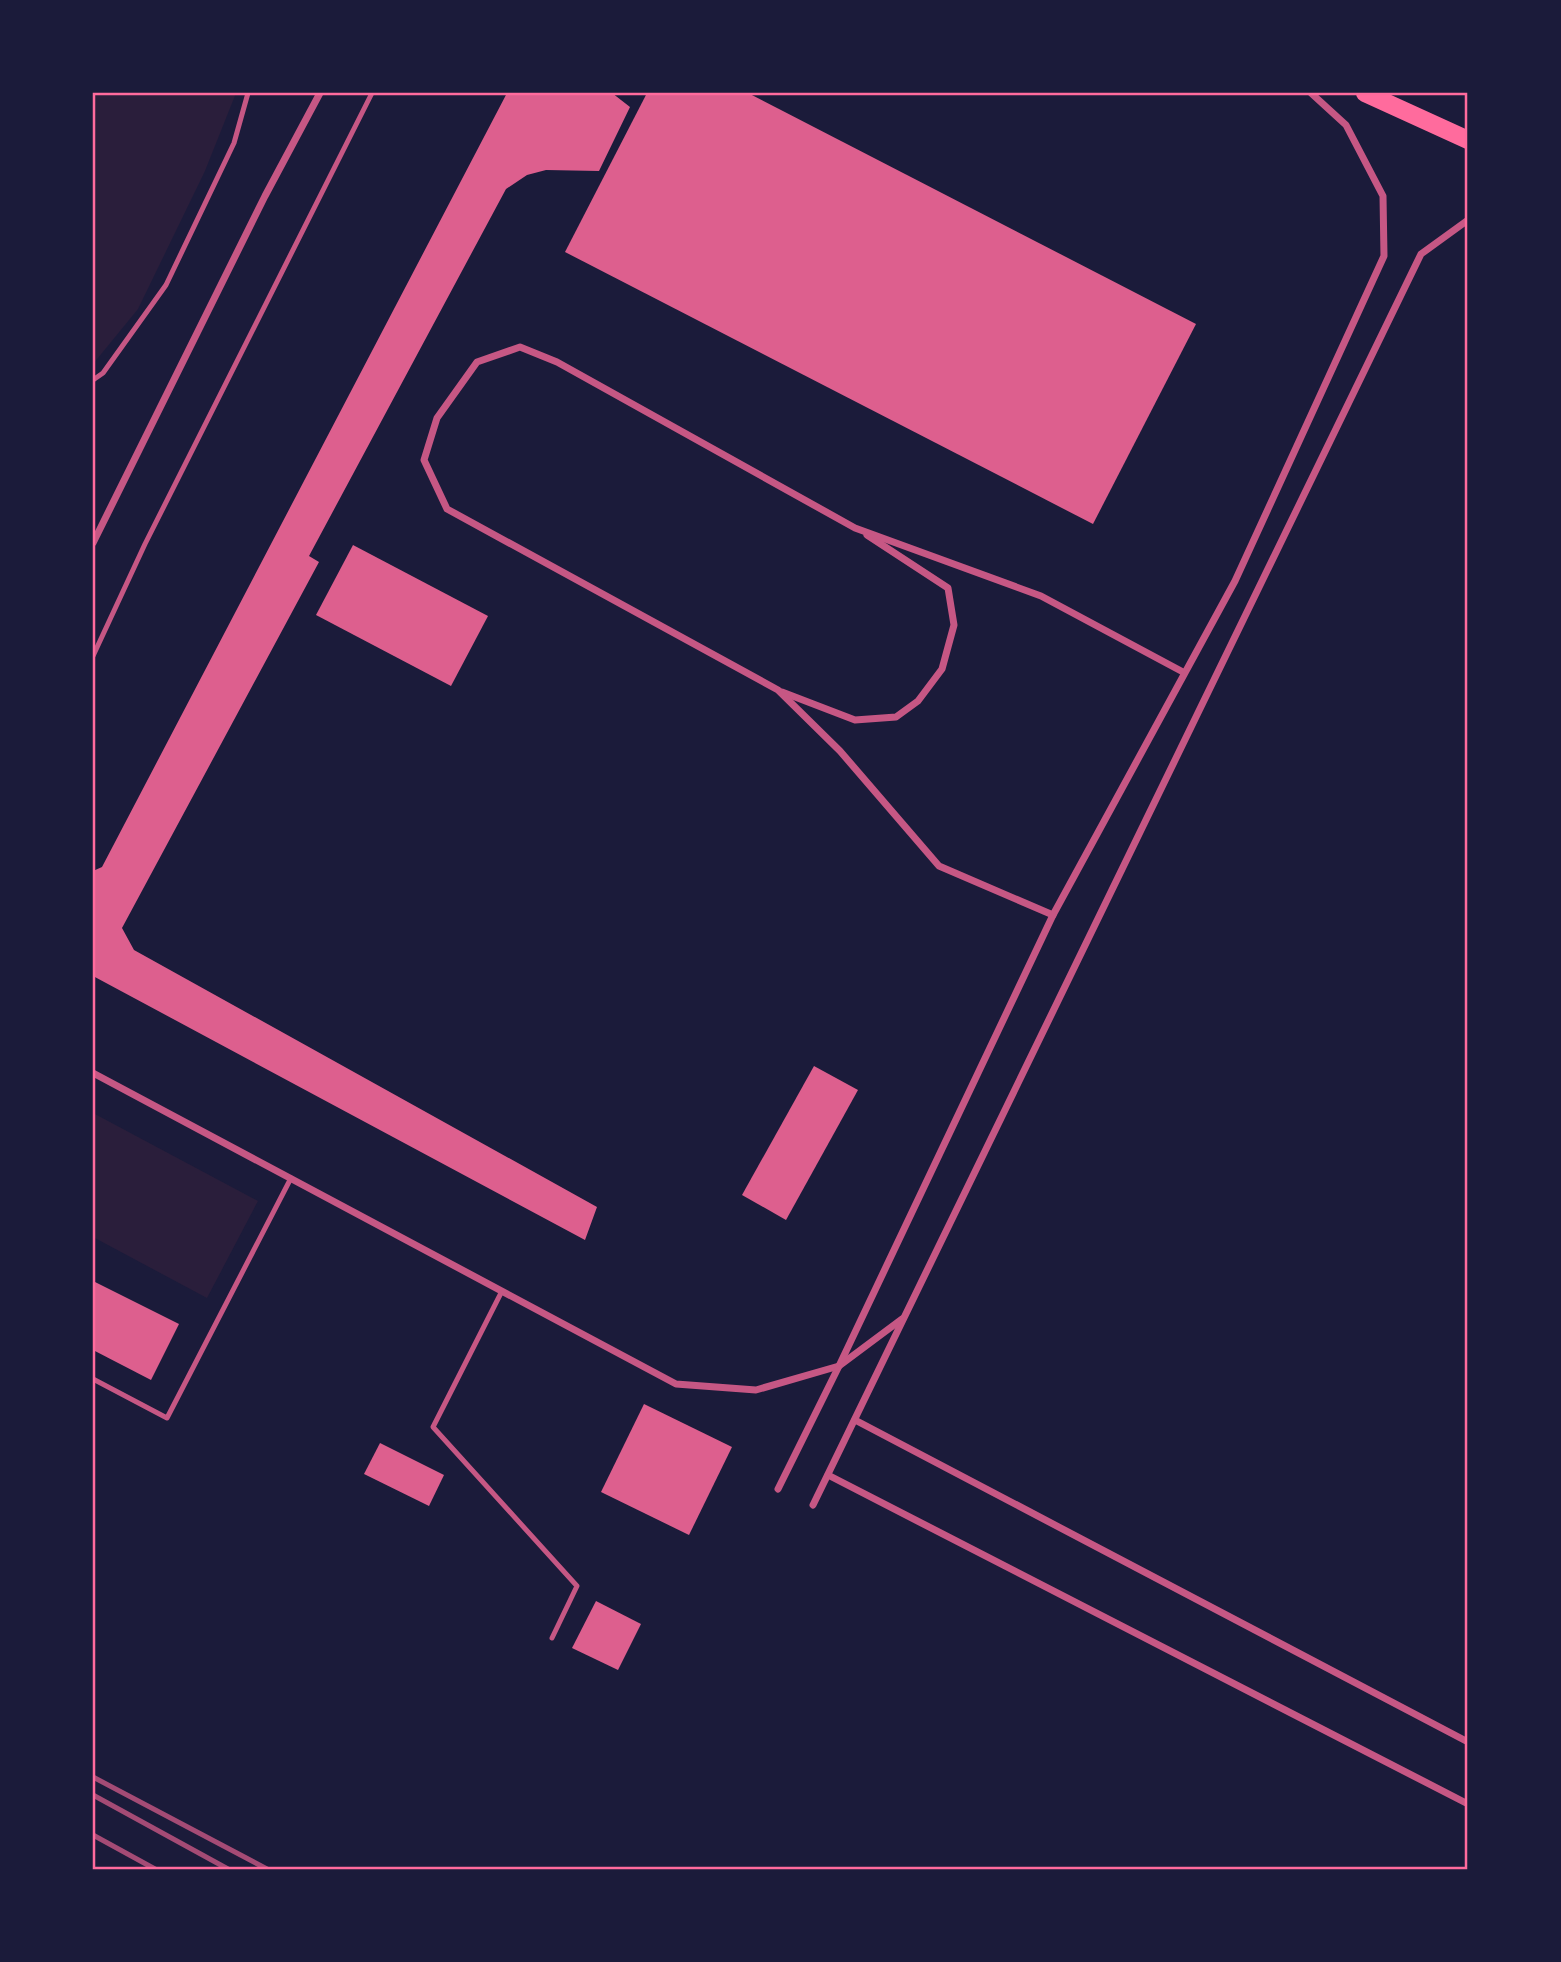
<svg xmlns="http://www.w3.org/2000/svg" width="1561" height="1962" viewBox="0 0 1561 1962" font-family="Signika,sans-serif">
	<style>
		.green { fill: #2a1e3b }
		.building { fill: #dd5f8e }
		.lines { fill: none; stroke-linecap: round; stroke-linejoin: round }
		.service { stroke: #c65784; stroke-width: 5 }
		.minor { stroke: #c65784; stroke-width: 7 }
		.primary { stroke: #ff6b9d; stroke-width: 18 }
		.rail { stroke: #a44b75; stroke-width: 5 }
		.neatline { fill: none; stroke: #ff6b9d; stroke-width: 2.5 }
	</style>
	<rect width="100%" height="100%" fill="#1b1b3a"/>
	<g class="green">
		<path d="M93,93H236L205,171L138,309L93,364Z"/>
		<path d="M93,1113L258,1201L207,1298L93,1237Z"/>
	</g>
	<g class="building">
		<path d="M507,93H612L630,107L599,171L546,170L527,175L506,189L309,556L319,562L122,928L134,950L597,1207L585,1240L93,976V871L102,867Z"/>
		<path d="M647,93H748L1196,324L1093,524L565,252Z"/>
		<path d="M353,545L488,616L451,686L316,615Z"/>
		<path d="M814,1066L858,1090L786,1220L742,1195Z"/>
		<path d="M93,1281L179,1324L151,1380L93,1350Z"/>
		<path d="M644,1404L732,1447L689,1535L601,1492Z"/>
		<path d="M380,1443L444,1475L429,1506L364,1474Z"/>
		<path d="M596,1601L641,1624L618,1670L572,1648Z"/>
	</g>
	<g class="lines">
		<g class="service">
			<path d="M93,380L103,373L166,285L234,143L248,93"/>
			<path d="M93,656L145,544L372,93"/>
			<path d="M502,1291L433,1427L577,1586L552,1638"/>
			<path d="M93,1379L167,1418L291,1178"/>
		</g>
		<g class="minor">
			<path d="M93,543L265,196L320,93"/>
			<path d="M782,692L855,720L896,717L918,701L942,669L954,625L948,588L867,535"/>
			<path d="M1053,915L939,866L840,751L778,690L447,509L424,460L437,418L477,362L520,347L557,362L855,528L1041,596L1183,672"/>
			<path d="M93,1073L676,1384L756,1390L839,1366L902,1319"/>
			<path d="M855,1420L1468,1742"/>
			<path d="M828,1475L1468,1804"/>
			<path d="M778,1489L839,1366L1053,915L1235,581L1384,256L1383,196L1346,125L1311,93"/>
			<path d="M813,1505L1421,254L1468,220"/>
		</g>
		<path class="primary" d="M1365,93L1468,140"/>
		<g class="rail">
			<path d="M93,1777L267,1869"/>
			<path d="M93,1795L228,1869"/>
			<path d="M93,1835L155,1869"/>
		</g>
	</g>
	<rect width="1561" height="1962" fill="none" stroke="#1b1b3a" stroke-width="189"/>
	<rect x="94" y="94" width="1372" height="1774" class="neatline"/>
</svg>
